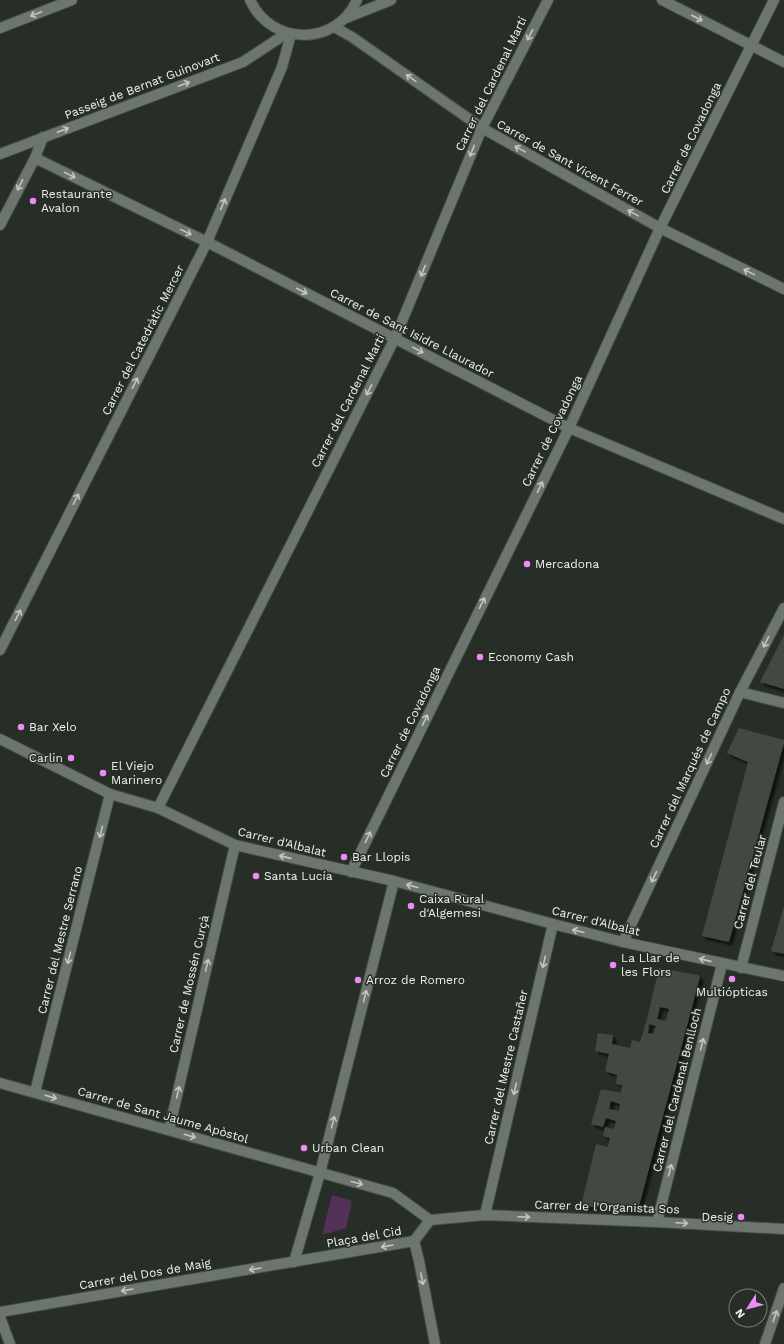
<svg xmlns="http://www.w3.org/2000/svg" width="784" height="1344" viewBox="0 0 784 1344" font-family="'Work Sans',sans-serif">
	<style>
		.green { fill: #543157 }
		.building { fill: #424a43; fill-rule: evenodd; filter: url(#shadow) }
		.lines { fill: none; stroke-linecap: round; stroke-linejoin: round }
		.street-casing { stroke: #454b45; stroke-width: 12 }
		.secondary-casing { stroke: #454b45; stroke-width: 12 }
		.street { stroke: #6d766e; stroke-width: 10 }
		.secondary { stroke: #6d766e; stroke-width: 10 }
		.oneway { stroke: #c1c7c1 }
		.poi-dot { fill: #f08bf6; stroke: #272e27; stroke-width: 1.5 }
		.labels { text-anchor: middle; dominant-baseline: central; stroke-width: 3; stroke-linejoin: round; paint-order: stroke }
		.street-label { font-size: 12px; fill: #eef2ee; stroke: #272e27 }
		.poi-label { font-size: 12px; fill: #eef2ee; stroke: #272e27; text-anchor: start }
	</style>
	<defs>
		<filter id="shadow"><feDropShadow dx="3.5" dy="3.5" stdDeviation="1" flood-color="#0009"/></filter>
	</defs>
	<rect width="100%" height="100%" fill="#272e27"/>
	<path class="green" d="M332,1195L352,1201L346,1228L322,1235Z"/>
	<g class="building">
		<path d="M784,635V689L760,682Z"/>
		<path d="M739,728L784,740V743L729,942L702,936L748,762L727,753Z"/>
		<path d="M784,906V954L771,951Z"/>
		<path d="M659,968L698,975L700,977L638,1210L581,1206L596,1144L608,1147L610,1138L603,1136L605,1127L614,1129L616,1121L606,1118L603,1127L591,1124L601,1089L621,1093L622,1085L616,1084L617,1075L605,1071L609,1054L595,1051L598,1033L613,1035L612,1044L630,1048L632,1040L640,1042L646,1023ZM660,1007L669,1009L666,1021L657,1019ZM649,1024L656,1026L653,1034L648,1033ZM611,1101L620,1104L619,1111L609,1109Z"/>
	</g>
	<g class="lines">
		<defs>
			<g id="street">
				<path d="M662,0L784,62"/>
				<path d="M334,27L352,37L482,128L660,228L784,289"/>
				<path d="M35,158L207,242L569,428L784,519"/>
				<path d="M0,225L35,158L43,137"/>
				<path d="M0,650L207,242L282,67L291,34"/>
				<path d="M740,692L784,703"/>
				<path d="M0,739L110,794L158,808L235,845L394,881L553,924L623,942L784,976"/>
				<path d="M158,808L395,338L482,128L548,0"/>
				<path d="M351,872L569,428L660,228L774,0"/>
				<path d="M623,942L740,692L784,608"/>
				<path d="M741,968L784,802"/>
				<path d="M0,1083L393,1193L430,1220"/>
				<path d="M35,1092L110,794"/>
				<path d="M169,1130L235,845"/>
				<path d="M485,1215L553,924"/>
				<path d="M430,1220L485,1215L657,1222L784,1229"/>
				<path d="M657,1222L722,964"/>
				<path d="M414,1241L419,1261L435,1344"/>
				<path d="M294,1262L320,1173L394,881"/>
				<path d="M0,1312L414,1241L430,1220"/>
				<path d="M0,1317L10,1344"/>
				<path d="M765,1344L784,1288"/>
			</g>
			<g id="secondary">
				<path d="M250,0C271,46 336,47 357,0"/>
				<path d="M346,18L391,0"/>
				<path d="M0,28L72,0"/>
				<path d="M0,154L243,62L287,33"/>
			</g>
		</defs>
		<use href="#street" class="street-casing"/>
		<use href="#secondary" class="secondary-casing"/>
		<use href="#street" class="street"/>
		<use href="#secondary" class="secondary"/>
	</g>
	<defs><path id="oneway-shaft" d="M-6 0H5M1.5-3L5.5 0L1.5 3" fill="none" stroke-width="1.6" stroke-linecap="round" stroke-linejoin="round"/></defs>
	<g class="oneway">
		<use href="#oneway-shaft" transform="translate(36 14) rotate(159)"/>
		<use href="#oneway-shaft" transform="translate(697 18) rotate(27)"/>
		<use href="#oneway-shaft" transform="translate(530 35) rotate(117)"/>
		<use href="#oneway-shaft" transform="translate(411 78) rotate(-145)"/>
		<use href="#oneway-shaft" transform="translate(184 84) rotate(-21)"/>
		<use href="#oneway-shaft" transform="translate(63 130) rotate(-21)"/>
		<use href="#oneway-shaft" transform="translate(520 149) rotate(-151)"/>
		<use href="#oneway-shaft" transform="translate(472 151) rotate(112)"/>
		<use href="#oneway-shaft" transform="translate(70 175) rotate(26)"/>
		<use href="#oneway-shaft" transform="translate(20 185) rotate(117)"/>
		<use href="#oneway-shaft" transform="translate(223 204) rotate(-67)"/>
		<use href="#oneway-shaft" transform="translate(633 213) rotate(-151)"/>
		<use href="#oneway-shaft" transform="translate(186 232) rotate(26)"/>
		<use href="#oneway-shaft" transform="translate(423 271) rotate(112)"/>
		<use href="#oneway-shaft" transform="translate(749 272) rotate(-154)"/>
		<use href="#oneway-shaft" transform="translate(302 291) rotate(27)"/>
		<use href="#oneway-shaft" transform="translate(418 350) rotate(27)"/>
		<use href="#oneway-shaft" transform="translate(135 383) rotate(-63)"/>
		<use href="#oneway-shaft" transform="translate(369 390) rotate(117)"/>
		<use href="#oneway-shaft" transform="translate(540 487) rotate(-64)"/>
		<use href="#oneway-shaft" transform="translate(76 499) rotate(-63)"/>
		<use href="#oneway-shaft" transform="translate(482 603) rotate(-64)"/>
		<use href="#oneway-shaft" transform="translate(18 615) rotate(-63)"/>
		<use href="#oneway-shaft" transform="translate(766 642) rotate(117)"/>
		<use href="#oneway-shaft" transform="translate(425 720) rotate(-64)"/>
		<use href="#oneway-shaft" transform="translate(709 759) rotate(115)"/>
		<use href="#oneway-shaft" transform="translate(101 832) rotate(104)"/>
		<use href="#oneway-shaft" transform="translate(368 837) rotate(-64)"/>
		<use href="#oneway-shaft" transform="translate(285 857) rotate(-167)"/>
		<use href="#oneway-shaft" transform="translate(654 877) rotate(115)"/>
		<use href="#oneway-shaft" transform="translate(412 886) rotate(-165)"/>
		<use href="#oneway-shaft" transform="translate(578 931) rotate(-166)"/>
		<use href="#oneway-shaft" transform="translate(69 958) rotate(104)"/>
		<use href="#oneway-shaft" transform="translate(705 960) rotate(-167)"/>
		<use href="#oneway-shaft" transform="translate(544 962) rotate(103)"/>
		<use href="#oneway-shaft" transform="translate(207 965) rotate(-77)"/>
		<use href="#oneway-shaft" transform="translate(365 996) rotate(-76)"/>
		<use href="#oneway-shaft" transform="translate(702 1044) rotate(-76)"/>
		<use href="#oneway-shaft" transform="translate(515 1089) rotate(103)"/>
		<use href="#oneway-shaft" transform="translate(178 1092) rotate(-77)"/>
		<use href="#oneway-shaft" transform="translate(51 1097) rotate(16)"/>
		<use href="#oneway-shaft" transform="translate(333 1122) rotate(-76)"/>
		<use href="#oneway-shaft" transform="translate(190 1136) rotate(16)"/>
		<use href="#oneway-shaft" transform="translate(670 1170) rotate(-76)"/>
		<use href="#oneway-shaft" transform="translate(357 1183) rotate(15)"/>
		<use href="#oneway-shaft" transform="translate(524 1217) rotate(2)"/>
		<use href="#oneway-shaft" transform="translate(682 1223) rotate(3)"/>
		<use href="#oneway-shaft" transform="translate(387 1246) rotate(170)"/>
		<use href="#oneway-shaft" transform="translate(255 1269) rotate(170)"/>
		<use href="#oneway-shaft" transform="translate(422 1279) rotate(79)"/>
		<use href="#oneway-shaft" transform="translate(127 1290) rotate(170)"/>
		<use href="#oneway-shaft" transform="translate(775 1316) rotate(-71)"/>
	</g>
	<g class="poi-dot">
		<circle cx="33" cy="201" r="4"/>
		<circle cx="527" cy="564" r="4"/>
		<circle cx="480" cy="657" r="4"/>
		<circle cx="21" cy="727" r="4"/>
		<circle cx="71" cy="758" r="4"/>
		<circle cx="103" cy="773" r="4"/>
		<circle cx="344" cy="857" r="4"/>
		<circle cx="256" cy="876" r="4"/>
		<circle cx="411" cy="906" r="4"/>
		<circle cx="613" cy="965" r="4"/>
		<circle cx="732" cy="979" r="4"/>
		<circle cx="358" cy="980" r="4"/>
		<circle cx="304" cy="1148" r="4"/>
		<circle cx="741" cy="1217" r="4"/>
	</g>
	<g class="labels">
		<g class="street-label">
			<text transform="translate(491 84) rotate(-64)">Carrer del Cardenal Martí</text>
			<text transform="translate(142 86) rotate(-21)">Passeig de Bernat Guinovart</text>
			<text transform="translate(691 138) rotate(-64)">Carrer de Covadonga</text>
			<text transform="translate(570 163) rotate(29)">Carrer de Sant Vicent Ferrer</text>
			<text transform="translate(412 333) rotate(27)">Carrer de Sant Isidre Llaurador</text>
			<text transform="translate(143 340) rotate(-63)">Carrer del Catedràtic Mercer</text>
			<text transform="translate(348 401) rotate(-63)">Carrer del Cardenal Martí</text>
			<text transform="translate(552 431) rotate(-64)">Carrer de Covadonga</text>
			<text transform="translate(410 722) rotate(-64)">Carrer de Covadonga</text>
			<text transform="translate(690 768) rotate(-65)">Carrer del Marqués de Campo</text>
			<text transform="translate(282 842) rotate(14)">Carrer d'Albalat</text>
			<text transform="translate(750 882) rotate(-75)">Carrer del Teular</text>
			<text transform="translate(596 921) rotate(14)">Carrer d'Albalat</text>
			<text transform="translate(60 940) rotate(-76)">Carrer del Mestre Serrano</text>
			<text transform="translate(189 984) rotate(-77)">Carrer de Mossén Curçà</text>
			<text transform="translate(506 1067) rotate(-77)">Carrer del Mestre Castañer</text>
			<text transform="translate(677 1090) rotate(-76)">Carrer del Cardenal Benlloch</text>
			<text transform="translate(163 1115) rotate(16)">Carrer de Sant Jaume Apòstol</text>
			<text transform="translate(607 1207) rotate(2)">Carrer de l'Organista Sos</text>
			<text transform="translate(364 1237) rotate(-10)">Plaça del Cid</text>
			<text transform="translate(145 1274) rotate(-10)">Carrer del Dos de Maig</text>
		</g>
		<g class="poi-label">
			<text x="41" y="194">Restaurante<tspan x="41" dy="14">Avalon</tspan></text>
			<text x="535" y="564">Mercadona</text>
			<text x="488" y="657">Economy Cash</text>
			<text x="29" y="727">Bar Xelo</text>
			<text x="63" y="758" text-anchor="end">Carlin</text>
			<text x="111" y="766">El Viejo<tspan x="111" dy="14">Marinero</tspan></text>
			<text x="352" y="857">Bar Llopis</text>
			<text x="264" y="876">Santa Lucía</text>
			<text x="419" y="899">Caixa Rural<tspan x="419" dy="14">d'Algemesi</tspan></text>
			<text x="621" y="958">La Llar de<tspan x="621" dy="14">les Flors</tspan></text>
			<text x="366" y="980">Arroz de Romero</text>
			<text x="732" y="992" text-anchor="middle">Multiópticas</text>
			<text x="312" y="1148">Urban Clean</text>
			<text x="733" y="1217" text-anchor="end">Desig</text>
		</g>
	</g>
	<g transform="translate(748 1308) rotate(234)"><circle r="19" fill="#272e27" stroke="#777c77"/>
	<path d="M0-3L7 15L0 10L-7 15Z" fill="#f08bf6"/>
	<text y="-6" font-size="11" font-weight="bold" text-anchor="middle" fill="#eef2ee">N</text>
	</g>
</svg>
